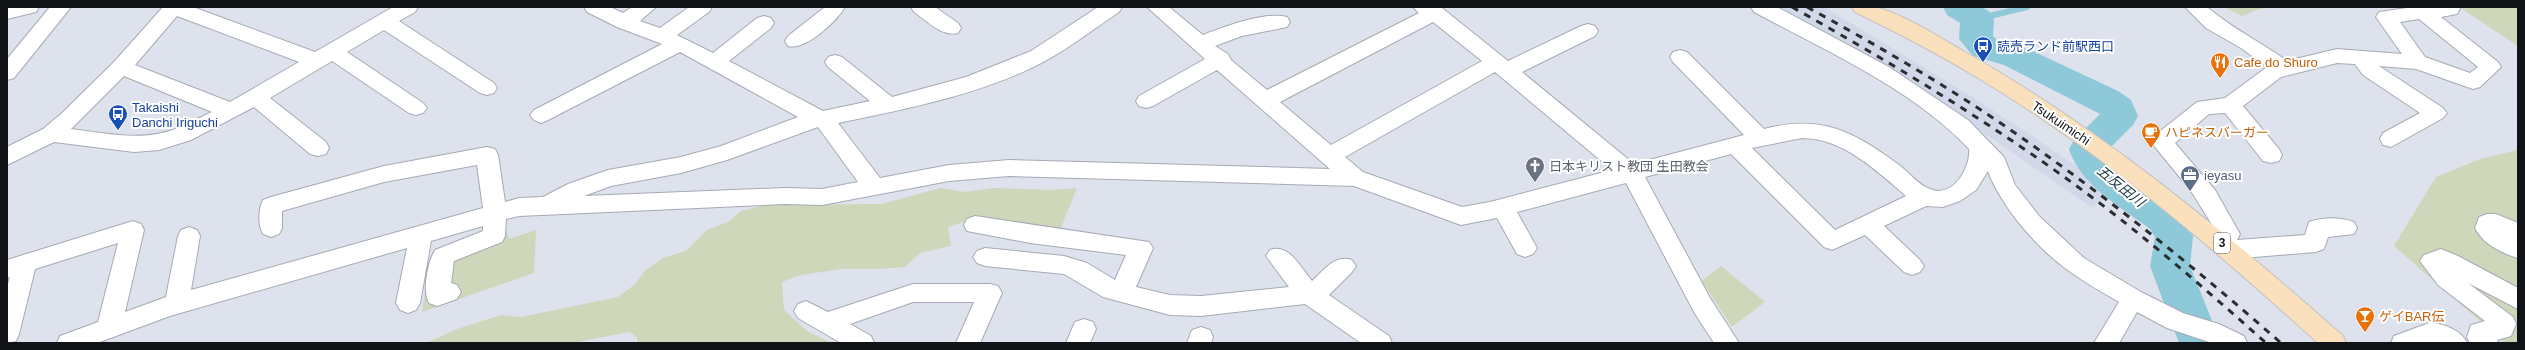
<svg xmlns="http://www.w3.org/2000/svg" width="2525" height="350" viewBox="0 0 2525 350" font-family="Helvetica,'Noto Sans JP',sans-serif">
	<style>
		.built { fill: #d0d8e9 }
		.green { fill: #ced7ba }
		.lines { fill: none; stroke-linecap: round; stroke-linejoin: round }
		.stream { stroke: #8dc9d9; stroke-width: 6 }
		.river { fill: #8dc9d9; fill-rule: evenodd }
		.minor-casing { stroke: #a5aab4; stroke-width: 2 }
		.major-casing { stroke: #c1c2c2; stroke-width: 2 }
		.minor { fill: #fff; fill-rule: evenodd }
		.major { fill: #fae0bc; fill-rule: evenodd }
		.rail { stroke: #2b2d31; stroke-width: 3; stroke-dasharray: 7 7; stroke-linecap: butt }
		.labels { text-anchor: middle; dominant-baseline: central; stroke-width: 4; stroke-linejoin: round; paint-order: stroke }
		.shield { fill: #fff; stroke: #585a5c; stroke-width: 1 }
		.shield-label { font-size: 12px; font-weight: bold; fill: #111316 }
		.transit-label { font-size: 13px; fill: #164399; stroke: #fff; text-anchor: start }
		.food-label { font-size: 13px; fill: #c56008; stroke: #fff; text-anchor: start }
		.street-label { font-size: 13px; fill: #111316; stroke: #fff }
		.worship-label { font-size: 13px; fill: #5b616d; stroke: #fff; text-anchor: start }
		.service-label { font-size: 13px; fill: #4e5e75; stroke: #fff; text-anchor: start }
		.water-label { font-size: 14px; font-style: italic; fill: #16343b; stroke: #fff }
	</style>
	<rect width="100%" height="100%" fill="#dde2ec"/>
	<path class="built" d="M1774,7H1824L1964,92L2034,137L2114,193L2091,207L1968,122Z"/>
	<g class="green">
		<path d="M2224,7H2275L2259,9L2242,16Z"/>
		<path d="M2464,7H2518V46L2462,9Z"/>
		<path d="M2518,150V343H2505L2394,246L2436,177L2480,159Z"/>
		<path d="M940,188L965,192L995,188L1054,190L1077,188L1059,232L972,219L948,227L951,246L920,253L905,267L878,269H842L800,275L782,282L784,310L807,331L831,343H637V337L629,332L572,343H426L457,329L501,315L521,317L618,297L634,285L645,271L663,258L686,251L707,230L728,222L741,211L766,205L882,204Z"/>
		<path d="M506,228L509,239L536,230L534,273L422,312L431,255Z"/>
		<path d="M1721,266L1765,302L1732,327L1702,281Z"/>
	</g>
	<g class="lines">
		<path class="stream" d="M1977,19L2027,7"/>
		<path class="river" d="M1943,7C1957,7 1990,0 1994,20C1994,25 1993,31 1993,36L1997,40L2028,49L2118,91L2131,100L2138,116L2133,125L2106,152L2114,161L2176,209L2188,225L2193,236L2190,266L2221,343H2179L2150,266L2155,237L2150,229C2121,207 2080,185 2069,149L2074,140L2100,114L2004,65L1973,56L1959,39L1960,23L1947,15Z"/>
		<defs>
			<g id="minor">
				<path d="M7,7H39L36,12L7,19Z"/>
				<path d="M50,7H71L14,78L7,80V59Z"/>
				<path d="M163,7H193L315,52L393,7H418L415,12L399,21L494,83L497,88L494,93L487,95L480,93L384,30L347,52L423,103L427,108L423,113L416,115L409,113L332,61L270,98L326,142L329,148L326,154L318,156L310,154L254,107L191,140L159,150L134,152L54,142L7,165V147L43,129L61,114L114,62ZM177,16L299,62L230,102L135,65ZM124,76L212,112C200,117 188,125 175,129C142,142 105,133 71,129Z"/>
				<path d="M584,7H610L623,13L632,7H656L640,21L660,28L689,7H712L709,12L677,35L713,53L757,18L764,16L771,18L774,23L771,28L729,61L823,111L870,101L828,67L825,62L828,57L835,55L842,57L892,97L966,77L1031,51L1098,7H1122L1119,12C1095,28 1071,47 1045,61C984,94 906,109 838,123L880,178L949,165L1009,160L1330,169L1217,70L1153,106L1146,108L1139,106L1136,101L1139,96L1205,59L1147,7H1169L1203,35C1223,27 1266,11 1287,17L1290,22L1287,27L1242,36L1215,46L1228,54L1231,60L1267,90L1419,13L1413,7L1442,8L1508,61L1581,26L1588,24L1595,26L1598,31L1595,36L1522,72L1634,164L1744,135L1673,62L1670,57L1673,52L1680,50L1687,52L1764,129C1821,114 1853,131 1899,165C1909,172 1918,185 1930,189C1953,199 1971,167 1969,149C1916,91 1823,49 1754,12L1751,7H1777L1889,67L1968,120L2004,157L2015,185L2039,216L2084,258L2141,292L2183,313L2219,324L2244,336L2247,343H2212L2167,328L2137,312L2119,343H2094L2119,302C2102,292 2084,282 2069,271C2038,249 2001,207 1988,171L1976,190L1960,201L1943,207L1926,206L1884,226L1920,260L1924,266L1920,272L1912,275L1904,272L1865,235L1832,250L1824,247L1731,154L1645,177L1710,298L1739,343H1714L1694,312L1626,183L1517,212L1537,248L1533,254L1525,257L1517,254L1497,218L1461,225L1354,186L1009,176L949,181L822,205L785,204L519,216L506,219L505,236L502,242L454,261L451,283L457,285L461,292L457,299L437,306L429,303C422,290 428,262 435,250L483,231V226L431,241L420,303L416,310L408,313L400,310L396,303L407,248L170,316L97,343H57L60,336L98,322L118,243L35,269L19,334L16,341L7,343V287L10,277L7,278V260L133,221L141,224L144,230L125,312L166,297L178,236L181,230L189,227L197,230L200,236L191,290L483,208L477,165L384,182L282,211V228L279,234L271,237L263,234C258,225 258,210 263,200L271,197L384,166L487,147L495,149L498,155L505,202L519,198L543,197L568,184L608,170L681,157L721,146L798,117L680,52L548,120L541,123L534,120L530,115L534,110L662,44L617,27L587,12ZM1433,22L1482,61L1331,145L1280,102ZM1495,72L1612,170L1490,202L1462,207L1363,172L1345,157ZM818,127L858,182L822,189L785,188L584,196L611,186L681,173L727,160ZM1802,138C1843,138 1877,171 1906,196L1835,230L1752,148Z"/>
				<path d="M825,7H845C836,22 805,51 788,46L785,41L788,36Z"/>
				<path d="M911,7H935L958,23L961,28L958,33C942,37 927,21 914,12Z"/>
				<path d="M2185,7H2207C2230,27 2262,43 2287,61L2337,49L2402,54L2376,17L2379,12L2414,7H2461L2457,14L2441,17L2498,62L2501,67L2480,87L2473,89L2416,69L2379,66L2443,108L2447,113L2443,118L2391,147L2383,145L2380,139L2383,133L2420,113L2363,75L2355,64L2337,63L2281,77L2243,106L2279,149L2282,155L2279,161L2271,163L2263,161L2225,113L2209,114L2175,143L2215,190L2240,234L2237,240L2305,235L2309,222C2323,217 2340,217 2354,222L2357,228L2354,234L2328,237L2324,249L2316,252L2230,259L2222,256L2219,250L2211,247L2208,241L2216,231L2191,191L2151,142L2154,136L2197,102L2225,98L2267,67L2241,48L2206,28ZM2419,19L2478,67L2470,73L2425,57L2400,22Z"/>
				<path d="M2487,214H2496L2518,223V258C2501,253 2483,244 2475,228L2479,217Z"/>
				<path d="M975,216L1149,242L1153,248L1136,287L1170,295L1201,296L1289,287L1266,256L1270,250C1289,243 1301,268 1312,281C1324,270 1335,254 1352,260L1356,266L1352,272L1329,295L1389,336L1392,343H1361L1305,304L1201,316L1170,315L1103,297L1064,274L985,266L977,263L973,257L977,251L985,248L1064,256L1087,263L1115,280L1126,255L1030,243L967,231L964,225L967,219Z"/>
				<path d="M2441,249L2458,256L2518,288V309L2468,283L2513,317L2516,324L2511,336L2497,340L2498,343H2470L2467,337L2471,325L2485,321L2438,285L2420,261L2424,255Z"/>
				<path d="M913,284H990L998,286L1002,293L980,343H956L974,302H913L850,324L871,336L874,343H841L798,318L794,311L798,304L806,301L828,312Z"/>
				<path d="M1084,319L1093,322L1096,329L1090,343H1066L1075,322Z"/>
				<path d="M2429,323C2443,323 2461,330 2467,343H2391L2394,336Z"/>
				<path d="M1201,327L1210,330L1213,337L1211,343H1187L1192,330Z"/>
			</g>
			<path id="major" d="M1852,7C1860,7 1872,5 1879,8C1908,17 1939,37 1965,52C2103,130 2224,231 2343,336L2346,343H2318C2213,248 2104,154 1983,81C1941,55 1898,33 1855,12Z"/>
		</defs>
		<use href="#minor" class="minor-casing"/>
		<use href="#major" class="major-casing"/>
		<use href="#minor" class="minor"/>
		<use href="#major" class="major"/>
		<g class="rail">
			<path d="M1792,7C1897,66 2001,129 2097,201C2156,246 2211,294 2266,343"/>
			<path d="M1807,7C1871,42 1935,79 1996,120C2096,188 2190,263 2281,343"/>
		</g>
	</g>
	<defs>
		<symbol id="bus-pin" viewBox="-11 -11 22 30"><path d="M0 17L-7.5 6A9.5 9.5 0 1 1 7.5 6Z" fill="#1a4fb4" stroke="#fff"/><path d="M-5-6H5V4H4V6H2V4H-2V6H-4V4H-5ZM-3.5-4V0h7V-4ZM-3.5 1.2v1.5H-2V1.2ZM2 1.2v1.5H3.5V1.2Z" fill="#fff"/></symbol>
		<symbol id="restaurant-pin" viewBox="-11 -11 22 30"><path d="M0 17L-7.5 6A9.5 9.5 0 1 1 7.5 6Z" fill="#e8710a" stroke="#fff"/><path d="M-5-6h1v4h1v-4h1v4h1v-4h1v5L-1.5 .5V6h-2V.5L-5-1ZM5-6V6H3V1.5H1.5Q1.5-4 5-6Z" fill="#fff"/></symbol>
		<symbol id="cafe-pin" viewBox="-11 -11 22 30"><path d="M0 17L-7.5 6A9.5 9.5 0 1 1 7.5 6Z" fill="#e8710a" stroke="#fff"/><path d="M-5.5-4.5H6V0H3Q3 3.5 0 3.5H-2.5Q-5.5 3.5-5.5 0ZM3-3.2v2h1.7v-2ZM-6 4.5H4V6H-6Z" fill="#fff"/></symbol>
		<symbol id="church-pin" viewBox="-11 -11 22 30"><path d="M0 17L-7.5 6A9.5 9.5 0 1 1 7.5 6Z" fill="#6b7280" stroke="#fff"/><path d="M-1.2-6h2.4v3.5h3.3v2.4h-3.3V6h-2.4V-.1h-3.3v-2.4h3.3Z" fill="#fff"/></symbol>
		<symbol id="office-pin" viewBox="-11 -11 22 30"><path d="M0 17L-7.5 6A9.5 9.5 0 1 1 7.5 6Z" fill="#5c6f8a" stroke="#fff"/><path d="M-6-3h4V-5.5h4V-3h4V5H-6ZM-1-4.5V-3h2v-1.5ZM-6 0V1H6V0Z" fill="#fff"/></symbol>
		<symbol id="bar-pin" viewBox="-11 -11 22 30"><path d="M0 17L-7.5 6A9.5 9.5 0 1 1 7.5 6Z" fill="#e8710a" stroke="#fff"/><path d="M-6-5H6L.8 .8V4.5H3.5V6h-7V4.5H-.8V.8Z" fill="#fff"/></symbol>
	</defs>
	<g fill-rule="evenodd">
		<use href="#bus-pin" x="1972" y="35" width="22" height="30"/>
		<use href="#restaurant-pin" x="2209" y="51" width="22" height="30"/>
		<use href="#bus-pin" x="107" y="103" width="22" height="30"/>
		<use href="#cafe-pin" x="2140" y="121" width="22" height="30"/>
		<use href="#church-pin" x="1524" y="155" width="22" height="30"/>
		<use href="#office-pin" x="2179" y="164" width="22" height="30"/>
		<use href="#bar-pin" x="2354" y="305" width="22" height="30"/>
	</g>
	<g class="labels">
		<rect class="shield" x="2214" y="233" width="16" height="20" rx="3"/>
		<g class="shield-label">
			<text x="2222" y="243">3</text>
		</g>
		<g class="transit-label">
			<text x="1997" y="46">読売ランド前駅西口</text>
			<text x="132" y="107">Takaishi<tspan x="132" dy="15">Danchi Iriguchi</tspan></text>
		</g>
		<g class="food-label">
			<text x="2234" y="62">Cafe do Shuro</text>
			<text x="2165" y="132">ハピネスバーガー</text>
			<text x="2379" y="316">ゲイBAR伝</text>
		</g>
		<g class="street-label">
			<text transform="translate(2061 123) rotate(34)">Tsukuimichi</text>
		</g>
		<g class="worship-label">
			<text x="1549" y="166">日本キリスト教団 生田教会</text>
		</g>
		<g class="service-label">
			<text x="2204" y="175">ieyasu</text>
		</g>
		<g class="water-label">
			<text transform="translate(2121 186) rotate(39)">五反田川</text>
		</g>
	</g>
	<rect width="2525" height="350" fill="none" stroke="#111316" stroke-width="16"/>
</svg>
